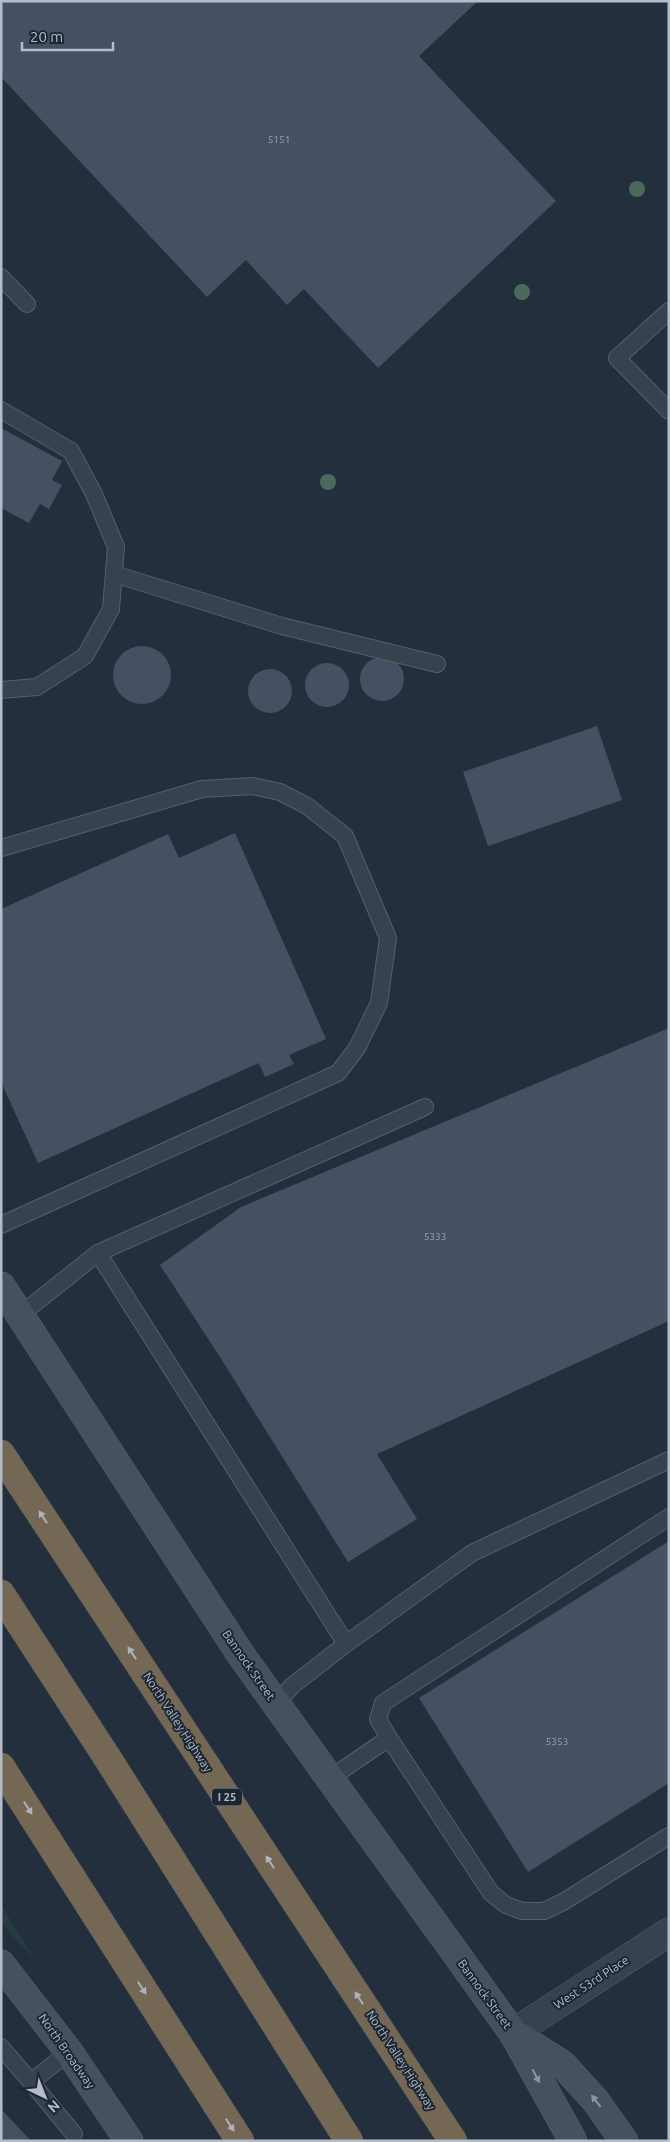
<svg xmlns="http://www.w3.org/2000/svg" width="670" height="2142" viewBox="0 0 670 2142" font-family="Ubuntu,sans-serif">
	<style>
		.green { fill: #263c3f }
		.building { fill: #455162 }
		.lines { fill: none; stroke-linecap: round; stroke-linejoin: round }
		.lane-casing { stroke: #565f6c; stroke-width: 18 }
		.street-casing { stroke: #565f6c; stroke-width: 29 }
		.secondary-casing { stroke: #565f6c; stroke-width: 29 }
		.highway-casing { stroke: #434c59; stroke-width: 29 }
		.lane { stroke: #38414e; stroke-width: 16 }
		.street { stroke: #38414e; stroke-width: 28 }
		.secondary { stroke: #465061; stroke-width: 28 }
		.highway { stroke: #746855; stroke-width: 28 }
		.tree { fill: #4b6a5d }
		.oneway { fill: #aeb4bd }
		.oneway2 { fill: #8e96a5 }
		.labels { text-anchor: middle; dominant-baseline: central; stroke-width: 4; stroke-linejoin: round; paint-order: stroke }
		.number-label { font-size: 10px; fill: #98a1af }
		.shield { fill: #1d2633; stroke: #878f9c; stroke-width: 1 }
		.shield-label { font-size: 11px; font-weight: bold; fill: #b4bcc9 }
		.street-label { font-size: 12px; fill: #b4bcc9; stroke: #1d2633 }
	</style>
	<rect width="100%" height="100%" fill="#242f3e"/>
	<path class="green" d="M1,1905L35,1960L1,1923Z"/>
	<g class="building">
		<path d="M1,1H478L419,56L556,201L378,368L304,289L287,305L246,260L207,297L1,77Z"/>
		<path d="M1,428L62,461L52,480L62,485L49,509L40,504L29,523L1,508Z"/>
		<circle cx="142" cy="675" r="29"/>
		<circle cx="382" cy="679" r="22"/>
		<circle cx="327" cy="685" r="22"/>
		<circle cx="270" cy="691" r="22"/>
		<path d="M597,726L622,800L488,846L463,772Z"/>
		<path d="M235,833L326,1039L289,1055L294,1064L265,1077L259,1063L38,1163L1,1082V909L168,834L179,858Z"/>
		<path d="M669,1028V1321L377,1454L417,1519L348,1562L220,1357L160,1265L241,1207Z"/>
		<path d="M669,1541V1783L528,1872L419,1698Z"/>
		<path d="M1,2109L31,2141H1Z"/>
	</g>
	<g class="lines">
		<defs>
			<g id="lane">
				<path d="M1,277L27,304"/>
				<path d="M669,311L617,358L669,411"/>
				<path d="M1,410L71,451L94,494L116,547L111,609L85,656L37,687L1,690"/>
				<path d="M114,574L282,626L437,664"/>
				<path d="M1,848L202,789L253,786L280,792L307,806L345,836L388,938L379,1003L357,1048L338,1073L1,1225"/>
				<path d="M98,1253L346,1644"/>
				<path d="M20,1315L98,1253L425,1107"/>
				<path d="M669,1517L383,1703L378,1719L389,1738L491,1893L506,1905L522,1911H544L563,1902L669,1836"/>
				<path d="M276,1704L293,1685L346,1644L472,1553L669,1460"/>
				<path d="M329,1779L389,1738"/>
				<path d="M1,2047L31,2082L69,2052"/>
				<path d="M31,2082L74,2134"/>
			</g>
			<path id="street" d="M513,2033L669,1932"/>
			<g id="secondary">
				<path d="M1,1286L241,1655L513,2033L573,2141"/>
				<path d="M1,1964L69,2052L129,2141"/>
				<path d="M513,2033L562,2064L595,2100L624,2141"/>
			</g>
			<g id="highway">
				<path d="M1,1454L453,2141"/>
				<path d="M1,1594L110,1762L349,2141"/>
				<path d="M1,1767L240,2141"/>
			</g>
		</defs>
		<use href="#lane" class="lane-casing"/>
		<use href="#street" class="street-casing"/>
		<use href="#secondary" class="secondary-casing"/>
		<use href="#highway" class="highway-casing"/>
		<use href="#lane" class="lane"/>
		<use href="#street" class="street"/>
		<use href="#secondary" class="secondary"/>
		<use href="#highway" class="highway"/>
	</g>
	<g class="tree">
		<circle cx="637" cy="189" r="8"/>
		<circle cx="522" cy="292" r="8"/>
		<circle cx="328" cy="482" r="8"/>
	</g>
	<defs><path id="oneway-solid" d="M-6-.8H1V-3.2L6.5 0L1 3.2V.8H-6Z" transform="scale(1.25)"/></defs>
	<g class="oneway">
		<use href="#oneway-solid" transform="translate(43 1517) rotate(-123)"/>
		<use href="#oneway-solid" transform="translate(132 1653) rotate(-123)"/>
		<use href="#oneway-solid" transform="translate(28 1808) rotate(57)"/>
		<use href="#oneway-solid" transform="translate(270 1862) rotate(-123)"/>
		<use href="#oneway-solid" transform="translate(142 1988) rotate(57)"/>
		<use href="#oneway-solid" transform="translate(359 1998) rotate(-123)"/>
		<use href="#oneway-solid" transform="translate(230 2125) rotate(57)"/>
	</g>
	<g class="oneway2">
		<use href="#oneway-solid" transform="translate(536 2076) rotate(62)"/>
		<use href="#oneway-solid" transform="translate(596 2101) rotate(-128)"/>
	</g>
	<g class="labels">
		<g class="number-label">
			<text x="279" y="139">5151</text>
			<text x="435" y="1236">5333</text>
			<text x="557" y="1741">5353</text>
		</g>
		<rect class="shield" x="212" y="1788.5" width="30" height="17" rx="4"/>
		<g class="shield-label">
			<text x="227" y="1797">I 25</text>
		</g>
		<g class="street-label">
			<text transform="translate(249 1665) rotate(55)">Bannock Street</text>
			<text transform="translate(178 1722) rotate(57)">North Valley Highway</text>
			<text transform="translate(591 1982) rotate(-33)">West 53rd Place</text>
			<text transform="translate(485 1994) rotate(54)">Bannock Street</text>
			<text transform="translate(67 2051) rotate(55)">North Broadway</text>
			<text transform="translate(401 2060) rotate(57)">North Valley Highway</text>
		</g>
	</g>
	<rect width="670" height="2142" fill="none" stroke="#b4bcc9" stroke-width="5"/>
	<g transform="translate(45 2097) rotate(137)" stroke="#1d2633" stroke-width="4" paint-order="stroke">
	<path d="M0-4L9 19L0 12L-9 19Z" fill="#b4bcc9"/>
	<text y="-8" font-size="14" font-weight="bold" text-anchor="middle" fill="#b4bcc9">N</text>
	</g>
	<path d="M22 42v8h91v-8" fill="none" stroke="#b4bcc9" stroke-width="2.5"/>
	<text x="30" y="42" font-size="15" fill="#b4bcc9" stroke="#1d2633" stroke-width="4" paint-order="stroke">20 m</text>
</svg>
